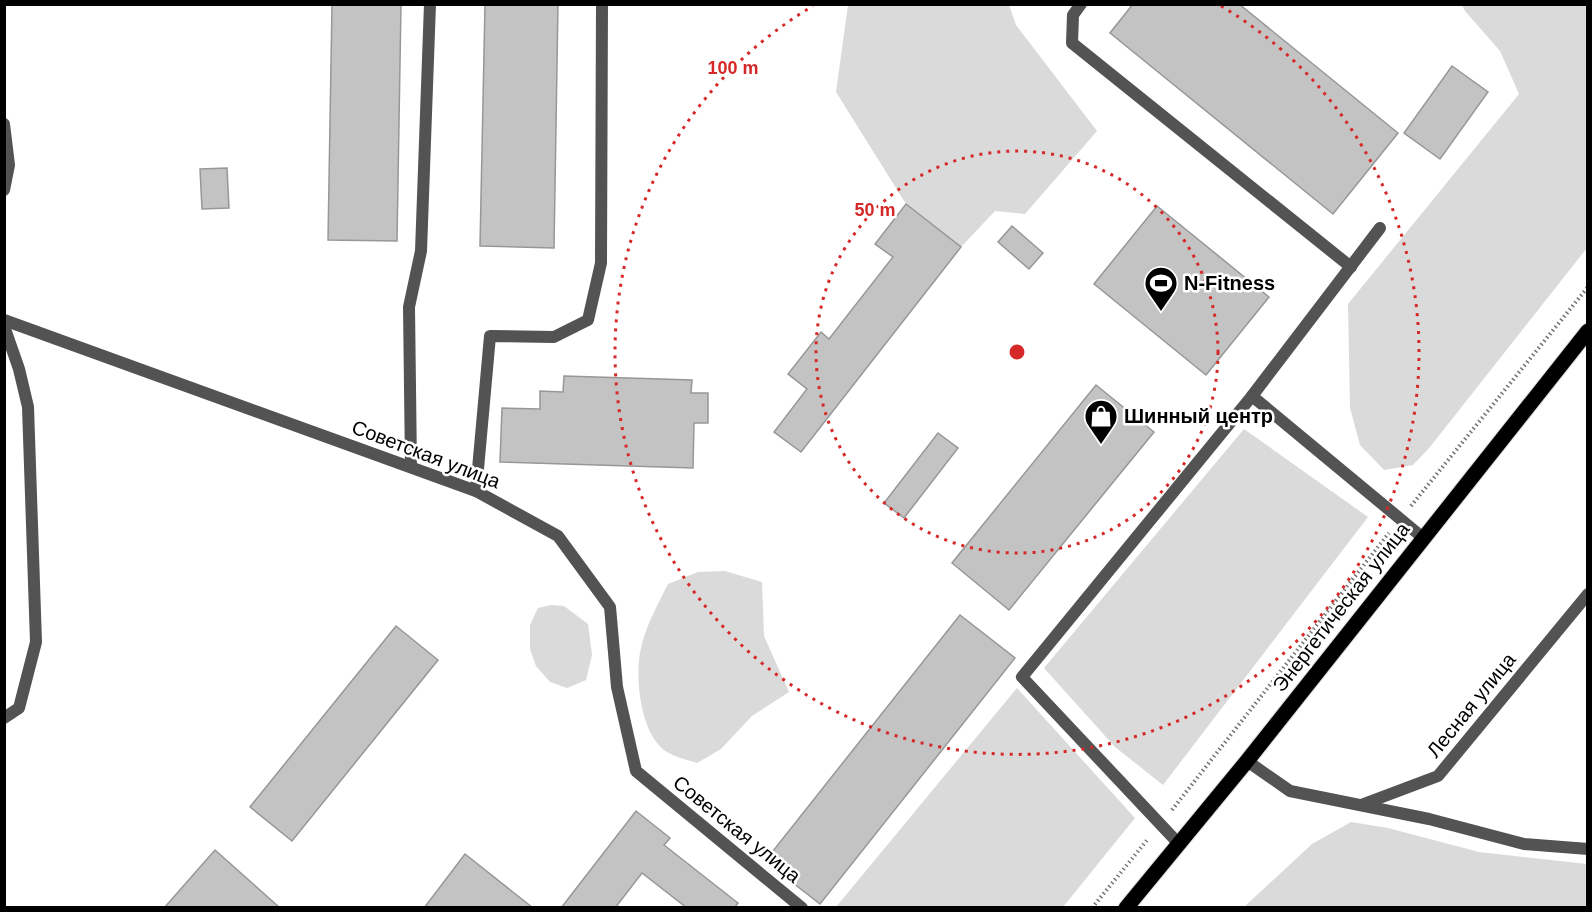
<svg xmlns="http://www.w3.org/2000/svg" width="1592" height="912" viewBox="0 0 1592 912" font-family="Helvetica,sans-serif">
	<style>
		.green { fill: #dadada }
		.building { fill: #c3c3c3; stroke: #979797; stroke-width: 1.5 }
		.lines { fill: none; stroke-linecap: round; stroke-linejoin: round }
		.primary-casing { stroke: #dbdbdb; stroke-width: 17 }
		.path { stroke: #757575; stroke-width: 4; stroke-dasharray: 1.5 3; stroke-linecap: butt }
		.service { stroke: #535353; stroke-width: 12 }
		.minor { stroke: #535353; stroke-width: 12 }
		.primary { stroke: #000; stroke-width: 15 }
		.ring { fill: none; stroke: #d62828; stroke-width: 3; stroke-dasharray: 3 6 }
		.labels { text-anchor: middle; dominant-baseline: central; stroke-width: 5; stroke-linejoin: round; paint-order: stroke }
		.poi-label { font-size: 20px; font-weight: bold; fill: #000; stroke: #fff; text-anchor: start }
		.street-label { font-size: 20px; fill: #000; stroke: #fff }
		.centre { fill: #d62828; stroke: #fff; stroke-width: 3 }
		.ring-label { font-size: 18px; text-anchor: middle; font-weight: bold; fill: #d62828; stroke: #fff; stroke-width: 5; stroke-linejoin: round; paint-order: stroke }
	</style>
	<rect width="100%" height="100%" fill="#fff"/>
	<g class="green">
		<path d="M848,5H1009L1016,25L1097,131L1025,214L995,211L961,247L906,204L836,92Z"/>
		<path d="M1462,5H1587V248L1430,447L1413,465L1384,470L1360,445L1350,408L1348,304L1519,94L1500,51L1465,11Z"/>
		<path d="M1244,429L1368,517L1163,785L1115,747L1044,668Z"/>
		<path d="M725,571L762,582L764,636L789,692L752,716L721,749L697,763C688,760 675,757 667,752C641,736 635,680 640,653C644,629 657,606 668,584L698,572Z"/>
		<path d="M551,605L564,606L588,624L592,655L586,680L567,688L550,682L536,666L530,649V625L538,608Z"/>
		<path d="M1017,688L1135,818L1063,907H836Z"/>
		<path d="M1351,822L1388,828L1479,852L1587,864V907H1244L1312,844Z"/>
	</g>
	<g class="building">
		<path d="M332,4H401L397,241L328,240Z"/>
		<path d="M485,4H558L554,248L480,246Z"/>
		<path d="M1133,4H1239L1398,133L1333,214L1110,33Z"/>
		<path d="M1452,66L1488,92L1440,159L1404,133Z"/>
		<path d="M227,168L229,208L202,209L200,169Z"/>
		<path d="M906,204L961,247L801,452L774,432L807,389L788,374L821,332L829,339L893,257L875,244Z"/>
		<path d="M1157,206L1269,297L1206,375L1094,284Z"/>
		<path d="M1012,226L1043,253L1029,269L998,242Z"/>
		<path d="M564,376L692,380L691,393H708V423H694L693,468L500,462L502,408L540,409V391L563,392Z"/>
		<path d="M1096,385L1154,432L1009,610L952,563Z"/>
		<path d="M938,433L958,448L904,518L884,503Z"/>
		<path d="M960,615L1015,658L820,904L765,861Z"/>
		<path d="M396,626L438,660L292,841L250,807Z"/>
		<path d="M636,811L670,838L664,845L738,903L734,908H687L642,873L615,908H561Z"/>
		<path d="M215,850L280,908H164Z"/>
		<path d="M465,854L533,908H424Z"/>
	</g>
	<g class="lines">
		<defs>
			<path id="primary" d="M1126,908L1247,761L1588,331"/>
		</defs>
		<use href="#primary" class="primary-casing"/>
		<g class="path">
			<path d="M1411,506L1588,287"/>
			<path d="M1172,810L1389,533"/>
			<path d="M1092,908L1148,839"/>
		</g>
		<g class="service">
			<path d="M1081,4L1073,15L1072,43L1351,267"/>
			<path d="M4,124L9,165L4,190"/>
			<path d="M1380,228L1252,396L1422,537"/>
			<path d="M4,326L19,369L28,407L36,642L19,708L4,718"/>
			<path d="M411,467L409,307L421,251L430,4"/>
			<path d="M476,491L490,336L554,337L588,320L601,263L602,4"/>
			<path d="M1179,844L1022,677L1252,396"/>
		</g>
		<g class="minor">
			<path d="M4,320L476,491L558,536L610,607L617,687L636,771L802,908"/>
			<path d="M1247,761L1290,791L1429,819L1524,844L1588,849"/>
			<path d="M1361,805L1438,776L1588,594"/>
		</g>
		<use href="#primary" class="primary"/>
	</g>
	<g class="ring">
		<circle cx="1017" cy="352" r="201"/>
		<path d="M1221 6A402 402 0 1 1 813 6"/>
	</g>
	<defs>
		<symbol id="stadium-pin" viewBox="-11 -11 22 30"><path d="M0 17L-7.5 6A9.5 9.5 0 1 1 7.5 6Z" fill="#000" stroke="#fff"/><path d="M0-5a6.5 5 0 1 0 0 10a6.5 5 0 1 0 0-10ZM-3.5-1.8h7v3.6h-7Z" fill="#fff"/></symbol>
		<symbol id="shop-pin" viewBox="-11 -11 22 30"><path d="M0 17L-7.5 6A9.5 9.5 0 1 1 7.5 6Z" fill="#000" stroke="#fff"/><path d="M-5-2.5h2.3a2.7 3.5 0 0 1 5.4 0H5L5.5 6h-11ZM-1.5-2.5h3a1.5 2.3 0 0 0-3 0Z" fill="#fff"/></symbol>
	</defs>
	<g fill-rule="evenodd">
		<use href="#stadium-pin" x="1142" y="264" width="38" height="52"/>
		<use href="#shop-pin" x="1082" y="397" width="38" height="52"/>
	</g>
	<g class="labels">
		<g class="poi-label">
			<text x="1184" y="283">N-Fitness</text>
			<text x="1124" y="416">Шинный центр</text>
		</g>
		<g class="street-label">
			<text transform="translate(426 454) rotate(21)">Советская улица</text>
			<text transform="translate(1341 607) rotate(-52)">Энергетическая улица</text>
			<text transform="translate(1471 705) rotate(-51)">Лесная улица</text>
			<text transform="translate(737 829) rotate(39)">Советская улица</text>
		</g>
	</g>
	<circle cx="1017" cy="352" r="9" class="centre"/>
	<g class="ring-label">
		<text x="733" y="74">100 m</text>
		<text x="875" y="216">50 m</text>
	</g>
	<rect width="1592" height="912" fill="none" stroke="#000000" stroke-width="12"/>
</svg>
